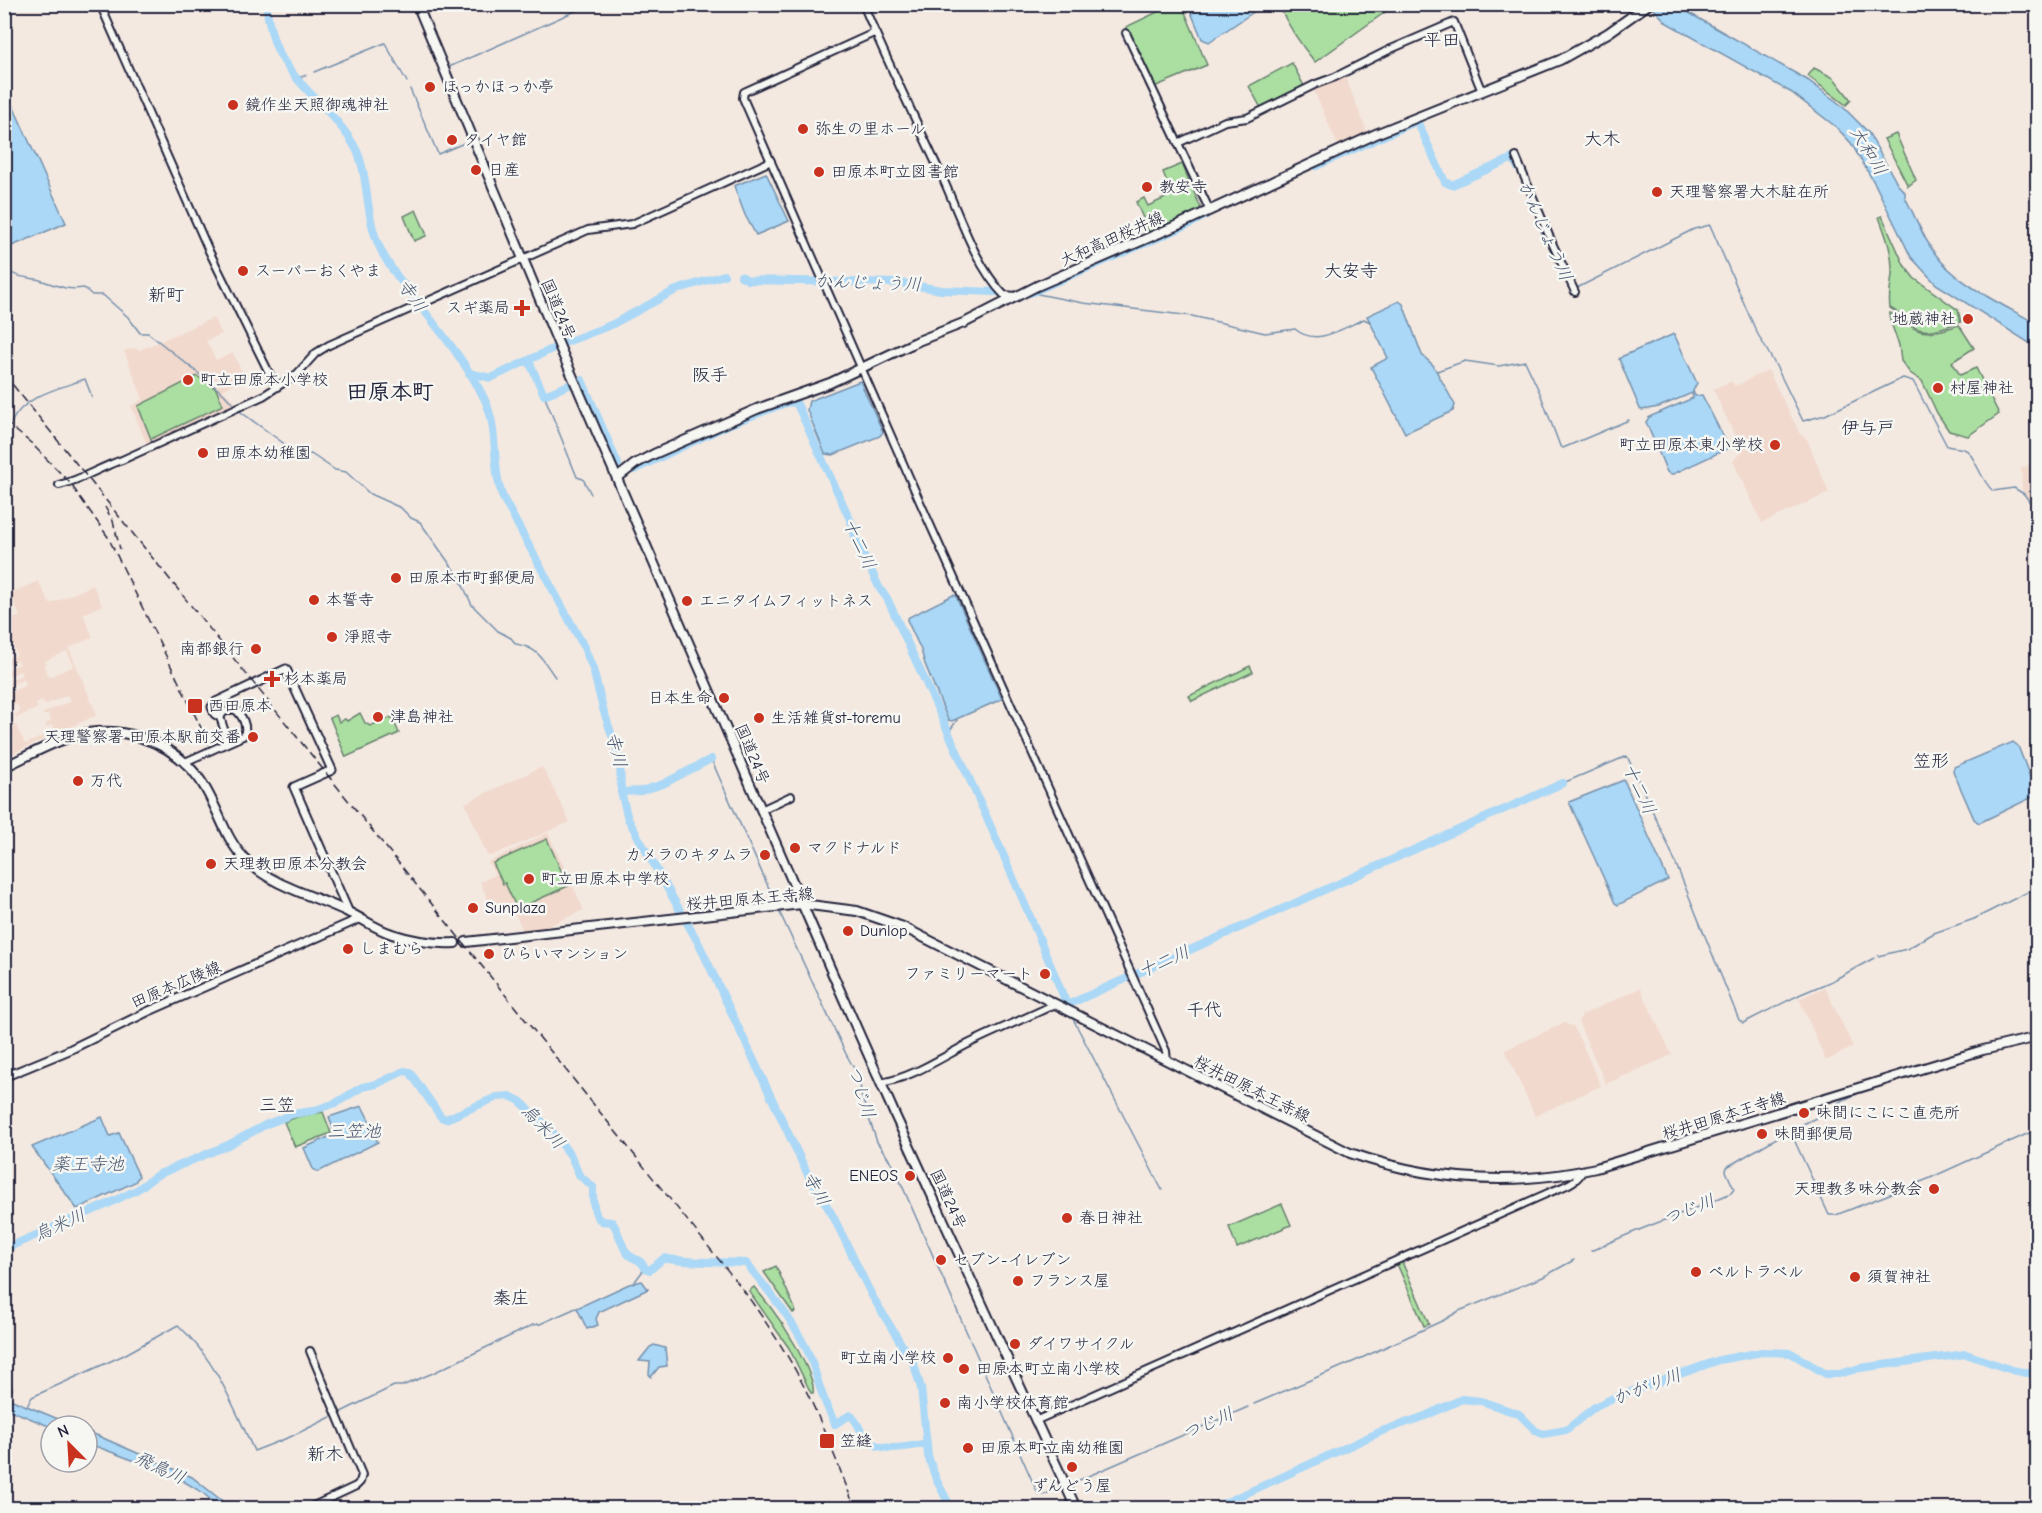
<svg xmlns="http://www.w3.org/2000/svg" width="2042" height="1513" viewBox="0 0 2042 1513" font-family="'Comic Neue','Klee One',sans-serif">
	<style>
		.built { fill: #f1d9cd; fill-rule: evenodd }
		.green { fill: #abdfa1; stroke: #66806e; stroke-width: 1.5 }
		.water { fill: #aad8f6; stroke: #748fab; stroke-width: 1.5 }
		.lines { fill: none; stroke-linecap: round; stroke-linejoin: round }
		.stream { stroke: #748fab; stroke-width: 1.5 }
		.river { stroke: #aad8f6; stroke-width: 8 }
		.tertiary-casing { stroke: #22223b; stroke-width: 10 }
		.secondary-casing { stroke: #22223b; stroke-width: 11 }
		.primary-casing { stroke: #22223b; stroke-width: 12 }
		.trunk-casing { stroke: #22223b; stroke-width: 12 }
		.tertiary { stroke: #f6f6f2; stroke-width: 6 }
		.secondary { stroke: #f6f6f2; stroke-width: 7 }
		.primary { stroke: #f6f6f2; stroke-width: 8 }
		.trunk { stroke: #f6f6f2; stroke-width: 8 }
		.rail { stroke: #22223b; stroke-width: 1.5; stroke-dasharray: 9 4.5; stroke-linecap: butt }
		.poi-dot { fill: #c8321e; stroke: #f6f6f2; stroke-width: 2 }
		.labels { text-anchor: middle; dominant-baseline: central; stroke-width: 5; stroke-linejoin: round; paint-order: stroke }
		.poi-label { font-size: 16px; fill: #22223b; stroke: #f6f6f2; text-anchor: start }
		.street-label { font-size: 16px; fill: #22223b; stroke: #f6f6f2 }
		.neighbourhood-label { font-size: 18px; fill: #22223b; stroke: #f6f6f2 }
		.water-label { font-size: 18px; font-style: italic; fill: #4b5973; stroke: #f6f6f2 }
		.district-label { font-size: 22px; font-weight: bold; fill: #22223b; stroke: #f6f6f2 }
	</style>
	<rect width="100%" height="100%" fill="#f4e9e1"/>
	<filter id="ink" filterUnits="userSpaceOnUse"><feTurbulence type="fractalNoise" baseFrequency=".0167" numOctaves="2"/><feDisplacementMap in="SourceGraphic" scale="12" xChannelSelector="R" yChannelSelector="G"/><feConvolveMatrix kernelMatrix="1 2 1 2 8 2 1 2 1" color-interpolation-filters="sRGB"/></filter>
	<g filter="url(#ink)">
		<g class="built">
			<path d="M1345,76L1368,134L1339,148L1313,89Z"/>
			<path d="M213,318L222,334L206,341L216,360L233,353L245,378L223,390L236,403L147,445L131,406L143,399L124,351L134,348L140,350Z"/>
			<path d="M1768,370L1800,434L1807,439L1829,493L1762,523L1733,461L1742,451L1713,389L1731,381L1735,386Z"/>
			<path d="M2037,463H2038L2037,513L2022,491L2021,468Z"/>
			<path d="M38,581L50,604L93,585L102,605L83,614L93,637L69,648L97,715L5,757V755L10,752L7,747L14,744L9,732L5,733V698L14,719L11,720L13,726L16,725L25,744L55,731L52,725L45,728L47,723L51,721L48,714L44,716L43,713L71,701L67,695L45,705L42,701L36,704L38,708L16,718L15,715L20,712L17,704L11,706L6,694L25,686L26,683L24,679L5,688V679L6,682L22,675L20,671L5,678V671L20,664L18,660L5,666V661L7,659L5,651L8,659L17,655L10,638L5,640L6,634L5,623L7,621L5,606L11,620L20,616L13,600L5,604V596ZM67,651L74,666L49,677L44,666L46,664L45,661Z"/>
			<path d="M541,767L543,768L570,822L491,856L487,855L465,803Z"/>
			<path d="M548,833L584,910L541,929L523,931L511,905L494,913L480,882L495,875L488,862Z"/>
			<path d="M1825,987L1853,1047L1826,1061L1799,999Z"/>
			<path d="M1640,988L1672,1055L1606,1084L1578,1022L1582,1015Z"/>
			<path d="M1564,1023L1574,1027L1601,1086L1535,1116L1505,1050Z"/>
		</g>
		<g class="green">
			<path d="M1172,5H1182L1207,65L1154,87L1126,27Z"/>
			<path d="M1279,5H1395L1315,62C1300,44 1288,26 1279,5Z"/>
			<path d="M1292,63L1304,86L1261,108L1249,86Z"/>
			<path d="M1814,68L1834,78L1851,100L1846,105L1808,76Z"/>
			<path d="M1896,134L1916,180L1908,186L1884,139Z"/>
			<path d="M1182,164L1202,211L1150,234L1136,202L1144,198L1148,206L1172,195L1163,172Z"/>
			<path d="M416,210L426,233V236L414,241L404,216Z"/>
			<path d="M1882,216L1904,265L1914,278L1958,310L1961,322C1949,325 1931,334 1918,329C1908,324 1900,313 1890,308C1888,296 1891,286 1892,274C1893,253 1886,236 1879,217Z"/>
			<path d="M1890,313C1900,315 1902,319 1909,325C1925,338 1942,330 1959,325L1974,348L1952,362L1960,375L1976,368L1999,414L1968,436L1949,431L1937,413L1922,381L1910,373L1901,361L1899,345L1890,320Z"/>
			<path d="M197,376L216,389L223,405L151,439L138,406Z"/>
			<path d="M1250,666L1253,672L1192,701L1189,696Z"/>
			<path d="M360,713L365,723L370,726L392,717L399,733L346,757L330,718L336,715L339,722L345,719L347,721Z"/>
			<path d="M547,839L568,886L517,909L505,883L503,884L493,863Z"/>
			<path d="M323,1112L331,1133L295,1147L284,1122L297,1117Z"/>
			<path d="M1282,1204L1291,1225L1237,1248L1229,1227Z"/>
			<path d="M1402,1262L1429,1324L1424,1326L1397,1264Z"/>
			<path d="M776,1266L795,1309V1312L793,1313L764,1272Z"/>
			<path d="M754,1287C776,1312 792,1336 806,1366C809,1374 815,1384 813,1393H811L789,1348L749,1291Z"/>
		</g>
		<g class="water">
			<path d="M1188,5H1253L1255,11L1209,42L1202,39Z"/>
			<path d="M1650,5H1679L1691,14L1809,81L1841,105L1868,132L1898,185L1905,192V197C1916,218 1925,243 1941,261C1966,289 2006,306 2037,324V348L1936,284L1911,257L1875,184L1851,143L1836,127L1792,93L1667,23Z"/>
			<path d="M4,86L66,223L5,249H4Z"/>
			<path d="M766,173L789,221L756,235L745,215L734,186Z"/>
			<path d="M1399,301L1403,304L1422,355L1433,365L1455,405L1453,411L1405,433L1371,367L1388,358L1367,316Z"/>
			<path d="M1674,334L1697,383L1693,391L1695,396L1702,395L1729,448L1671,475L1667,472L1646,422L1649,417L1693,398L1692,393L1659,407L1642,410L1640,409L1619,359L1623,356Z"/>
			<path d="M860,381L883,432L880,436L833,455L825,454L807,410L809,401Z"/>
			<path d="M953,595L956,596L1002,699L952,721L948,720L925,664L921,650L907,620L909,617Z"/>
			<path d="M2013,742L2018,746L2037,795L1979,823L1974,819L1953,771L1954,767Z"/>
			<path d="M1624,780L1668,880L1618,905L1615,903L1569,802Z"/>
			<path d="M362,1106L378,1138L376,1139L378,1142L318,1172L313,1169L304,1148L335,1134L329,1117Z"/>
			<path d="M102,1117L110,1136L119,1133L139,1176L135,1182L77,1209L32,1147Z"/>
			<path d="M642,1281L648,1289L646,1290L599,1312L596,1319L598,1325L587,1329L577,1308L629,1284Z"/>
			<path d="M654,1345L665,1348L667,1366L659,1367L651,1377L649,1374L650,1362L639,1361L650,1347Z"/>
			<path d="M5,1397L75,1426L51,1427L5,1408Z"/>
			<path d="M87,1431L192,1477L231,1508H220L203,1493L175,1476L87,1443Z"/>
		</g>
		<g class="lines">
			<g class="stream">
				<path d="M314,72L385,43L407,82"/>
				<path d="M298,78L306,75"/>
				<path d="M410,89L438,154L469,141"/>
				<path d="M477,137L449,67L591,4"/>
				<path d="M1539,221L1542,234L1564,274"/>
				<path d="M4,268C14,277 24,277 36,279C55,284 63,291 84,288L92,295H103L128,317L140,333H148L162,344L224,394L235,406"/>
				<path d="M1577,288L1694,229L1710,225L1756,331L1776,366L1803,421L1825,415L1903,378L1913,381L1947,446C1953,448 1960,447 1966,450C1974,453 1980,480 1993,491L2014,488L2024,494L2038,514"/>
				<path d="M1033,293L1083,303L1192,316L1265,333L1295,329C1316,347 1341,329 1364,319L1370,322"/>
				<path d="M1437,371L1465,361L1499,366L1525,361L1540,393L1560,446L1563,448L1629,420"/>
				<path d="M544,395L577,477L583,479L591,494"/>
				<path d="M238,410L301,456L311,454L335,470L346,472L370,494L401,508L411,518L420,522L459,577L472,605L498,631L511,638L516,644C539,648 542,659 555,677"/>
				<path d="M11,423C24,395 58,389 85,379L92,397"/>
				<path d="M948,733L957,720"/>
				<path d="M711,759L776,904"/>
				<path d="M1563,783L1627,756L1669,847L1739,1020L1743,1023L1801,994L1832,981L1874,958"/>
				<path d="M779,911L846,1054L860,1079L861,1095L877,1142L893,1165L1038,1494L1043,1495L1062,1488"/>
				<path d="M1878,956L1907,949L1934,933L1974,919L2038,887"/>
				<path d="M1071,1015L1162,1190"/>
				<path d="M1790,1131L1829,1215H1836L1928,1179L2038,1129"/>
				<path d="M1591,1251C1637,1228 1685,1214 1731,1193L1734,1189L1726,1171L1727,1167L1790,1130L1829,1112L1841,1101L1857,1094"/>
				<path d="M633,1284L645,1268"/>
				<path d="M1254,1404L1355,1361L1444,1320L1459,1311L1543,1277L1574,1260"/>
				<path d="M27,1406L32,1397L124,1355L178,1325C216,1360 233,1405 254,1451L290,1437L333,1416"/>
				<path d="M337,1414L394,1386H402L433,1373L533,1325L540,1324L576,1308"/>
				<path d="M1070,1484L1248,1407"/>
			</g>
			<g class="river">
				<path d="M266,4C268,19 271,35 277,49C295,87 336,111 356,149C369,175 365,216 379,246C387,265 402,282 415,299C439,330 467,363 485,400C499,430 491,466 503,498L584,647L593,669L603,709L620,759L621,792L628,819L699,944L807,1173L833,1216L871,1294L914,1365L921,1388L928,1456L936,1479L951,1508"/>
				<path d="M1316,166L1417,121L1445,182L1452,185L1513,158L1518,168"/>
				<path d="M741,276L748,280L901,283L941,290L996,292"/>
				<path d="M1030,293L1192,223L1206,215"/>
				<path d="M564,343L611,325L676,290L724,275"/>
				<path d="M529,361L544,395L569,385"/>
				<path d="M469,373L491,378L554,348"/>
				<path d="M582,380L618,464"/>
				<path d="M634,470L730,424L786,403L796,402L853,526L855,537L880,589L887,598C949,733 1011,868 1067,1005L1563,783"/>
				<path d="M621,792L641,791L663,784L711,759"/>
				<path d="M4,1249L108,1204L138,1189L157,1175L228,1145L267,1124L293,1114L312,1111L336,1103L362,1087L377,1084L404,1071L410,1072L441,1117L446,1119L497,1097L510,1096L520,1101L551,1130L571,1156L579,1175L593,1187C593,1195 592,1217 602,1221C606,1222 609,1221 612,1222C619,1230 622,1250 629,1255C636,1261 640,1258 645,1268L650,1270L664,1258C689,1264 719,1261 746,1263C767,1289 790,1316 805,1346C814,1363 817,1381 824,1399C827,1408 832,1416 835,1424L850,1415C857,1420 859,1428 863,1435C877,1455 908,1447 927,1443"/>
				<path d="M1214,1508L1382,1431L1425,1416L1462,1399L1481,1401L1519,1414L1536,1431L1543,1434L1566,1430L1596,1406L1611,1399L1719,1360L1762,1352L1791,1353L1826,1374H1839L1860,1368L1966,1354L2012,1370L2027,1373L2038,1371"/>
			</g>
			<defs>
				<g id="tertiary">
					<path d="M100,4L209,251L276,387"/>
					<path d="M863,4C888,64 917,122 944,181C960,217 976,266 1004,295L1016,296"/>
					<path d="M874,33L744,92L743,98L920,502L1166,1051L1167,1061"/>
					<path d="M1126,33L1209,209"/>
					<path d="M1178,143L1225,121L1247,118L1316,84L1335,77L1391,49L1454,22L1480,87L1484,90"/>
					<path d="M1516,157L1553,245L1575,292"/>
					<path d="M59,485C82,480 100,467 122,460L263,396L297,374L316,353L329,345L588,230L632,224L771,161"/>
					<path d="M185,762L243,736C249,728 242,714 234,709L224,712L220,717L226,735L223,744"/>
					<path d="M761,810L791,796"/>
					<path d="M880,1083C912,1078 942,1057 970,1043C998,1029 1027,1018 1055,1004"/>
					<path d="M1035,1421L1548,1193C1559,1188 1578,1183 1582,1171"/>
					<path d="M309,1508L356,1486L360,1482L362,1475L310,1351"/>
				</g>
				<g id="secondary">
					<path d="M220,717L215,714L212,707L216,702L286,669L332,770L294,787L349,913"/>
					<path d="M4,1077L67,1051L147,1012L359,919"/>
					<path d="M4,1389H7"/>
				</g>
				<g id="primary">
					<path d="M617,478L635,464L654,454L757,409L830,383L918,341L966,322L1037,286L1178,225L1378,133L1560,60L1608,33L1649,4"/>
					<path d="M4,767C26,757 48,744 71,737C117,723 169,739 198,777C217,802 222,834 243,857C270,886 313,895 348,912C363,919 376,929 392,934C413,941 434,944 455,943"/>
					<path d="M466,942L802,904L857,911L903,927L1350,1153C1431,1181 1513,1187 1596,1168L1983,1050L2038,1037"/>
				</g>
				<path id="trunk" d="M417,4L561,350L834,977L895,1115L1076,1508"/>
			</defs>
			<use href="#tertiary" class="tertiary-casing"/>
			<use href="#secondary" class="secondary-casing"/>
			<use href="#primary" class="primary-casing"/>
			<use href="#trunk" class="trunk-casing"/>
			<use href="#tertiary" class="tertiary"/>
			<use href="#secondary" class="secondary"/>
			<use href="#primary" class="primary"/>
			<use href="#trunk" class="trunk"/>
			<g class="rail">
				<path d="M4,374L741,1287C759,1312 777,1338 792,1364C818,1410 836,1460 855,1508"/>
				<path d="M4,421L31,443L70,483L108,537L209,744"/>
				<path d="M105,507L113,521L120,549"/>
			</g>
		</g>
	</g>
	<g class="poi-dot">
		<circle cx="430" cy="87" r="6"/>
		<circle cx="233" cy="105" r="6"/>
		<circle cx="803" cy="129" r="6"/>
		<circle cx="452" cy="140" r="6"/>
		<circle cx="476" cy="170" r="6"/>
		<circle cx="819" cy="172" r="6"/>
		<circle cx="1147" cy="187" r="6"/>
		<circle cx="1657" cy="192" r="6"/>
		<circle cx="243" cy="271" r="6"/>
		<path d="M519 299h6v6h6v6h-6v6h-6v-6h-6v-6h6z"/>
		<circle cx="1968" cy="319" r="6"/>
		<circle cx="188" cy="380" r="6"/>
		<circle cx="1938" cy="388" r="6"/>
		<circle cx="1775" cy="445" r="6"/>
		<circle cx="203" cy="453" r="6"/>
		<circle cx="396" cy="578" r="6"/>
		<circle cx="314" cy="600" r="6"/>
		<circle cx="687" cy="601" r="6"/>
		<circle cx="332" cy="637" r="6"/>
		<circle cx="256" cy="649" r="6"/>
		<path d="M269 670h6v6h6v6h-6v6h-6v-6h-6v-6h6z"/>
		<circle cx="724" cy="698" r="6"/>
		<rect x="187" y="698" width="16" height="16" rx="3"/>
		<circle cx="378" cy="717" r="6"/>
		<circle cx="759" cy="718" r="6"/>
		<circle cx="253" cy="737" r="6"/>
		<circle cx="78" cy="781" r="6"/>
		<circle cx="795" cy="848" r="6"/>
		<circle cx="765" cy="855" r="6"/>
		<circle cx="211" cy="864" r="6"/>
		<circle cx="529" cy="879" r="6"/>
		<circle cx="473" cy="908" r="6"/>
		<circle cx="848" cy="931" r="6"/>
		<circle cx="348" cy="949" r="6"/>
		<circle cx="489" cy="954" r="6"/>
		<circle cx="1045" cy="974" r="6"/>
		<circle cx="1804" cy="1113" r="6"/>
		<circle cx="1762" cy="1134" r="6"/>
		<circle cx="910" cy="1176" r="6"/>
		<circle cx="1934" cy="1189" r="6"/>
		<circle cx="1067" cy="1218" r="6"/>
		<circle cx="941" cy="1260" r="6"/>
		<circle cx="1696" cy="1272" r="6"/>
		<circle cx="1855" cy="1277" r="6"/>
		<circle cx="1018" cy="1281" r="6"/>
		<circle cx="1015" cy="1344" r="6"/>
		<circle cx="948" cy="1358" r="6"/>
		<circle cx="964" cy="1369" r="6"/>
		<circle cx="945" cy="1403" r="6"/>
		<rect x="819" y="1433" width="16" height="16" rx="3"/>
		<circle cx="968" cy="1448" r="6"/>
		<circle cx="1072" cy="1467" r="6"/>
	</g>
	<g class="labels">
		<g class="poi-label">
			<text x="442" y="87">ほっかほっか亭</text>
			<text x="245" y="105">鏡作坐天照御魂神社</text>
			<text x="815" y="129">弥生の里ホール</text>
			<text x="464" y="140">タイヤ館</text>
			<text x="488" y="170">日産</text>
			<text x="831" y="172">田原本町立図書館</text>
			<text x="1159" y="187">教安寺</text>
			<text x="1669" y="192">天理警察署大木駐在所</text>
			<text x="255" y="271">スーパーおくやま</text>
			<text x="510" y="308" text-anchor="end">スギ薬局</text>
			<text x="1956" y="319" text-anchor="end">地蔵神社</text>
			<text x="200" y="380">町立田原本小学校</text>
			<text x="1950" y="388">村屋神社</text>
			<text x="1763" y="445" text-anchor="end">町立田原本東小学校</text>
			<text x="215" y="453">田原本幼稚園</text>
			<text x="408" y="578">田原本市町郵便局</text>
			<text x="326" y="600">本誓寺</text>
			<text x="699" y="601">エニタイムフィットネス</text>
			<text x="344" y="637">淨照寺</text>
			<text x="244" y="649" text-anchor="end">南都銀行</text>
			<text x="284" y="679">杉本薬局</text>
			<text x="712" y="698" text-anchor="end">日本生命</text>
			<text x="208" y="706">西田原本</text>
			<text x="390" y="717">津島神社</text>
			<text x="771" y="718">生活雑貨st-toremu</text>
			<text x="241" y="737" text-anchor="end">天理警察署 田原本駅前交番</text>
			<text x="90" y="781">万代</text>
			<text x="807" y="848">マクドナルド</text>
			<text x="753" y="855" text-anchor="end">カメラのキタムラ</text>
			<text x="223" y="864">天理教田原本分教会</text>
			<text x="541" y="879">町立田原本中学校</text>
			<text x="485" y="908">Sunplaza</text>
			<text x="860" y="931">Dunlop</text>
			<text x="360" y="949">しまむら</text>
			<text x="501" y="954">ひらいマンション</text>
			<text x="1033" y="974" text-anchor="end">ファミリーマート</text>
			<text x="1816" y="1113">味間にこにこ直売所</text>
			<text x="1774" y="1134">味間郵便局</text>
			<text x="898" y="1176" text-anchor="end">ENEOS</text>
			<text x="1922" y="1189" text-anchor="end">天理教多味分教会</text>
			<text x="1079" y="1218">春日神社</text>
			<text x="953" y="1260">セブン-イレブン</text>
			<text x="1708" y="1272">ベルトラベル</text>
			<text x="1867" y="1277">須賀神社</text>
			<text x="1030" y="1281">フランス屋</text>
			<text x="1027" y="1344">ダイワサイクル</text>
			<text x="936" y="1358" text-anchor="end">町立南小学校</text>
			<text x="976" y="1369">田原本町立南小学校</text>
			<text x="957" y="1403">南小学校体育館</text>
			<text x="840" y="1441">笠縫</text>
			<text x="980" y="1448">田原本町立南幼稚園</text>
			<text x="1072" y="1486" text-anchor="middle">ずんどう屋</text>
		</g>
		<g class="street-label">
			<text transform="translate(1112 239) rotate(-24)">大和高田桜井線</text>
			<text transform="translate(558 309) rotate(67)">国道24号</text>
			<text transform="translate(752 754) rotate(67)">国道24号</text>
			<text transform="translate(750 899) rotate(-5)">桜井田原本王寺線</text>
			<text transform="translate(176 985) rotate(-23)">田原本広陵線</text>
			<text transform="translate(1252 1089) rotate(27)">桜井田原本王寺線</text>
			<text transform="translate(1724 1116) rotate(-17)">桜井田原本王寺線</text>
			<text transform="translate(948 1199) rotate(65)">国道24号</text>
		</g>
		<g class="neighbourhood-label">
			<text x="1442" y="40">平田</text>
			<text x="1602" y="139">大木</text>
			<text x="1351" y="271">大安寺</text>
			<text x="166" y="295">新町</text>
			<text x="710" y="375">阪手</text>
			<text x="1868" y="428">伊与戸</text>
			<text x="1931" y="761">笠形</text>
			<text x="1204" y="1010">千代</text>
			<text x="277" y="1105">三笠</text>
			<text x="511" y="1298">秦庄</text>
			<text x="325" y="1454">新木</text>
		</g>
		<g class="water-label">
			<text transform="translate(1868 151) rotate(59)">大和川</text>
			<text transform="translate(1545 231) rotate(66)">かんじょう川</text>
			<text transform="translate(868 283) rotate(2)">かんじょう川</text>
			<text transform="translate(412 296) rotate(55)">寺川</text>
			<text transform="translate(859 544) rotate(65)">十二川</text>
			<text transform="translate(616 750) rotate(76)">寺川</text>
			<text transform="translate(1639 789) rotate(65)">十二川</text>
			<text transform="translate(1164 962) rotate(-24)">十二川</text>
			<text transform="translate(861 1092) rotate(72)">つじ川</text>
			<text transform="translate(543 1127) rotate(47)">烏米川</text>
			<text x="354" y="1131">三笠池</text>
			<text x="88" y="1164">薬王寺池</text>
			<text transform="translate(816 1189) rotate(61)">寺川</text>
			<text transform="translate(1689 1210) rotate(-22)">つじ川</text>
			<text transform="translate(60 1225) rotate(-24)">烏米川</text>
			<text transform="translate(1647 1387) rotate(-21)">かがり川</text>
			<text transform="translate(1208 1424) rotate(-24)">つじ川</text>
			<text transform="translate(160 1468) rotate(25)">飛鳥川</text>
		</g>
		<g class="district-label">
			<text x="390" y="392">田原本町</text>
		</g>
	</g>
	<rect width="2042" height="1513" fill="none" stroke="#f6f6f2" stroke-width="24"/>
	<rect x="12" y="12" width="2018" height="1489" fill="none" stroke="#22223b" stroke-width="2" filter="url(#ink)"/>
	<g transform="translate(69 1444) rotate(336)"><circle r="28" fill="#f6f6f2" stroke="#a1a1a9" stroke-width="1.5"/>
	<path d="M0-4.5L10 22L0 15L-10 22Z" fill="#c8321e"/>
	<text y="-9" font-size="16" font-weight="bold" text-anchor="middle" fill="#22223b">N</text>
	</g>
</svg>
